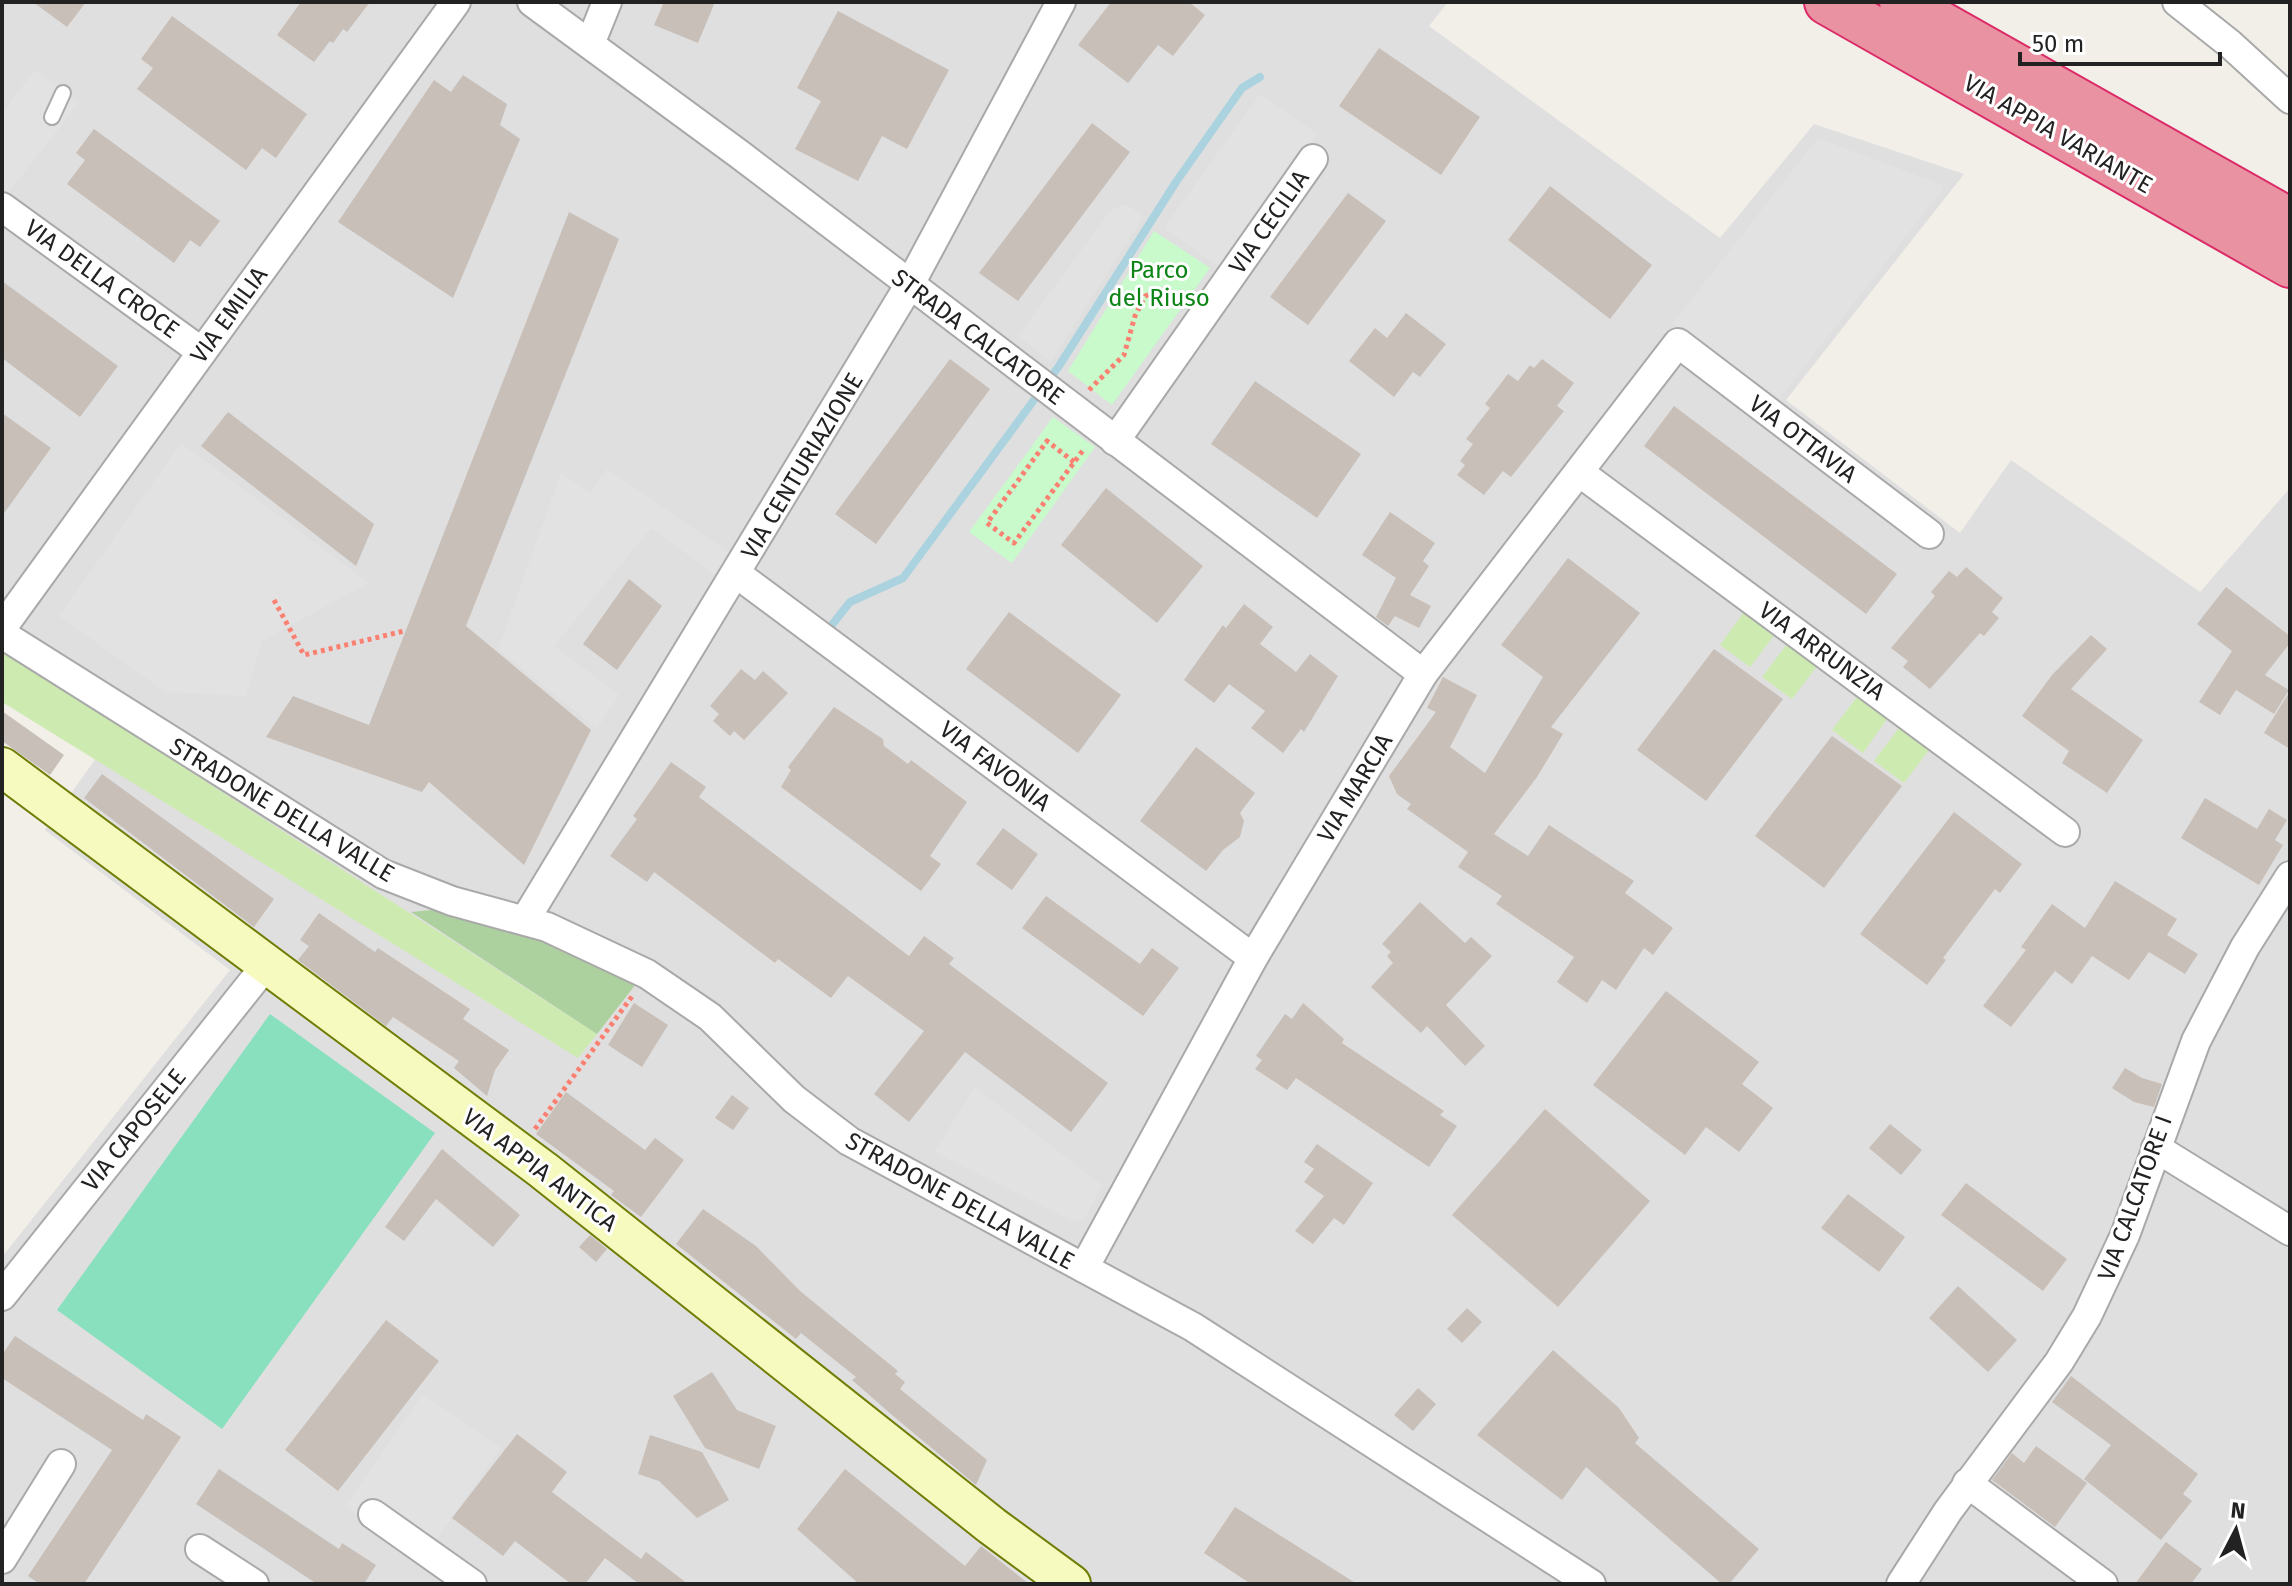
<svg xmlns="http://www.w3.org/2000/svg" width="2292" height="1586" viewBox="0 0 2292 1586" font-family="'Fira Sans',sans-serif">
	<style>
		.residential { fill: #e0dfdf }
		.grass { fill: #cdebb0 }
		.forest { fill: #add19e }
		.park { fill: #c8facc }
		.pitch { fill: #88e0be }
		.parking { fill: #e2e2e2 }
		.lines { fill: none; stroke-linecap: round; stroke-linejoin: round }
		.stream { stroke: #aad3df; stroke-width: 8 }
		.building { fill: #c7bfb8 }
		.lane-casing { stroke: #a9a9a9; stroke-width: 18 }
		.street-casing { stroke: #a9a9a9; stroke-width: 32 }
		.secondary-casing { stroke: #707d05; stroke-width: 42 }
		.highway-casing { stroke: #dc2a67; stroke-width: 48 }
		.path { stroke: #fa8072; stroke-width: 5; stroke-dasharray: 4 4; stroke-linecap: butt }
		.lane { stroke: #fff; stroke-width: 14 }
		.street { stroke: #fff; stroke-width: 28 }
		.secondary { stroke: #f7fabf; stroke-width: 38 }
		.highway { stroke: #e892a2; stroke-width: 44 }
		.labels { text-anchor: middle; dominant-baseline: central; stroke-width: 6; stroke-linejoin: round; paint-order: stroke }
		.street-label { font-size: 24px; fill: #222; stroke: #fff }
		.park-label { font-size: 24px; fill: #0c8416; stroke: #fff }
	</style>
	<rect width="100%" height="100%" fill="#f2efe9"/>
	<path class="residential" d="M2,2H1448L1429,26L1720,238L1814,124L1964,174L1786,400L1960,533L2011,460L2200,592L2290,488V1584H2V1257L230,970L45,830L111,737L2,666Z"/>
	<g class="grass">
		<path d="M1745,611L1775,634L1750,667L1720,645Z"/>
		<path d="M1787,644L1817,666L1792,699L1762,677Z"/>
		<path d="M2,650L597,1034L578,1058L2,702Z"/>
		<path d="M1857,697L1887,719L1863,753L1832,730Z"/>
		<path d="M1899,728L1929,750L1904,783L1874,761Z"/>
	</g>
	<path class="forest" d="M431,910L523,930L636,984L597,1034L411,912Z"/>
	<g class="park">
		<path d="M1154,231L1210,268L1112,405L1068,371Z"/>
		<path d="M1053,417L1095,447L1012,563L969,532Z"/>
	</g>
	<path class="pitch" d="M270,1014L435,1133L222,1429L57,1310Z"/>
	<g class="parking">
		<path d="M35,70L79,103L2,201V112Z"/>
		<path d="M1260,94L1317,134L1222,269L1164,228Z"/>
		<path d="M1818,138L1945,186L1779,399L1673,323Z"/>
		<path d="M1126,204L1144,216L1051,362L1018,336L1110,211Z"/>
		<path d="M181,443L369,583L262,641L246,696L165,692L59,616Z"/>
		<path d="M607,469L731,554L718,577L651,528L554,646L619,695L597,729L498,649L561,473L590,493Z"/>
		<path d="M975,1087L1102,1185L1084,1220L1072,1221L934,1152Z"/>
		<path d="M423,1394L501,1448L422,1560L345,1506Z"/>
	</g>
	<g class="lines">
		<path class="stream" d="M831,626L850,602L903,578L1059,366L1176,182L1242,88L1260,77"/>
	</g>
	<g class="building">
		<path d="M33,2H86L67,27Z"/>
		<path d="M301,2H370L347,32L343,29L333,43L330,41L314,62L277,35Z"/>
		<path d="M664,2H715L698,43L654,25Z"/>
		<path d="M1111,2H1189L1205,15L1173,56L1158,45L1128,83L1078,45Z"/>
		<path d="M838,11L949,70L907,149L882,136L858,181L795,149L821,101L797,88Z"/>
		<path d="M172,16L307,114L276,158L262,148L246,170L137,89L153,68L141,59Z"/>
		<path d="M1379,48L1480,117L1441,175L1339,106Z"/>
		<path d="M463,75L507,104L500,125L520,139L453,298L338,222L434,80L451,92Z"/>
		<path d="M1092,123L1130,152L1018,301L979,273Z"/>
		<path d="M94,129L220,221L200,247L190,240L174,263L67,184L85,160L76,153Z"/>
		<path d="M1550,186L1652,265L1610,319L1508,240Z"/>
		<path d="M1348,193L1386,221L1308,325L1270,297Z"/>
		<path d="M569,212L619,239L466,626L591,730L524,865L429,782L422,792L266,737L293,696L369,725Z"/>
		<path d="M2,281L118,366L80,417L2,358Z"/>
		<path d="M1406,313L1446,344L1420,377L1413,372L1394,397L1349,361L1375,328L1387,338Z"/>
		<path d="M950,359L990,389L876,544L835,514Z"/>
		<path d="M1542,359L1574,383L1557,406L1564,411L1511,477L1503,471L1484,495L1457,475L1465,465L1460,461L1473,444L1466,439L1490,408L1485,404L1508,374L1518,381L1530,365L1534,368Z"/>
		<path d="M1255,381L1361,454L1317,518L1211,444Z"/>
		<path d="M1674,406L1897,574L1866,614L1644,446Z"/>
		<path d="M228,412L374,524L356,566L201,446Z"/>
		<path d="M2,413L51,448L2,516Z"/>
		<path d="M1106,488L1203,566L1157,623L1061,545Z"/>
		<path d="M1390,512L1435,543L1423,561L1429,566L1410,595L1431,606L1419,628L1395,616L1388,626L1376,617L1396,578L1362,555Z"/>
		<path d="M1568,558L1640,613L1551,727L1563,734L1537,777L1494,834L1528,856L1549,825L1634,881L1625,893L1673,928L1653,955L1644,948L1616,990L1602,980L1587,1003L1557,982L1574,957L1496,904L1502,896L1458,867L1468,852L1407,809L1411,804L1397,794L1389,776L1436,712L1427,708L1443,677L1477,695L1450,747L1485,773L1543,677L1501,645Z"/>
		<path d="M1966,567L2003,598L1992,612L1999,618L1984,636L1980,633L1930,689L1903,667L1908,661L1891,648L1935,596L1931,592L1949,571L1957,577Z"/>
		<path d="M629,579L662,606L617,670L583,644Z"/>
		<path d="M2226,587L2290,636V643L2265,675L2289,690L2274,714L2236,690L2220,715L2199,702L2232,651L2197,624Z"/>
		<path d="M1244,604L1273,627L1260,644L1296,672L1310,654L1338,676L1304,732L1301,729L1283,753L1251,728L1265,711L1229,684L1214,703L1184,680L1223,625L1226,628Z"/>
		<path d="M1009,612L1121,695L1078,753L966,669Z"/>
		<path d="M2091,635L2107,649L2071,689L2143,740L2107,793L2062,763L2069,751L2022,716L2052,675Z"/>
		<path d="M1714,649L1783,699L1706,801L1637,750Z"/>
		<path d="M741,669L755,680L763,671L788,693L744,740L734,731L730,736L713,721L719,714L710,706Z"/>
		<path d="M2290,691V749L2264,733Z"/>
		<path d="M834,707L883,739L884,746L908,764L911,760L967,802L930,856L941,864L921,891L781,787L791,770L788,767Z"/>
		<path d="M2,711L64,755L50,775L2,741Z"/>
		<path d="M1832,736L1902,786L1824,888L1755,836Z"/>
		<path d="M1196,747L1255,793L1240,813L1244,821L1240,837L1223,850L1206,871L1140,821Z"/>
		<path d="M671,762L706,787L699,797L909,956L924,936L954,958L949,964L1108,1083L1071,1132L965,1052L909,1122L874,1094L924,1031L848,976L831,998L778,959L775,963L654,872L647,882L610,856L637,819L633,816Z"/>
		<path d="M102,774L274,899L254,927L84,798Z"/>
		<path d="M2205,798L2257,829L2269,809L2287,820L2275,840L2283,845L2259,885L2181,838Z"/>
		<path d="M1954,812L2022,864L2000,893L1995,889L1943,958L1946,960L1927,985L1860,934Z"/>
		<path d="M1003,828L1038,854L1012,890L976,864Z"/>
		<path d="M2115,881L2177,919L2167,935L2198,954L2185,974L2149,952L2129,980L2092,956L2072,984L2055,971L2011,1027L1983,1006L2026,950L2021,947L2052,904L2085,928Z"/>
		<path d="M1046,896L1140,964L1152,948L1179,968L1143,1016L1022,928Z"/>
		<path d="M1420,902L1465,943L1471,937L1492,956L1446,1005L1485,1046L1465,1066L1427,1026L1421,1033L1371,987L1393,963L1387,956L1391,952L1382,944Z"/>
		<path d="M319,913L375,952L378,948L470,1009L463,1019L509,1050L495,1070L487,1096L454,1068L459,1061L393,1017L386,1026L298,960L309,946L300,940Z"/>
		<path d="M1666,991L1759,1062L1742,1084L1773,1108L1739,1152L1706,1127L1685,1155L1593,1085Z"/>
		<path d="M634,1003L668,1025L642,1067L608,1045Z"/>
		<path d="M1303,1003L1344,1039L1342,1043L1444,1111L1440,1115L1457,1126L1429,1167L1296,1078L1287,1090L1255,1069L1262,1060L1256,1056L1285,1014L1292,1019Z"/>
		<path d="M2125,1068L2142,1078L2162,1084L2154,1107L2134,1102L2112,1088Z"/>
		<path d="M566,1092L645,1150L655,1138L684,1160L641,1217L611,1195L614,1191L536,1134Z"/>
		<path d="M732,1095L749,1108L733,1130L715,1118Z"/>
		<path d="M1545,1109L1650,1201L1558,1307L1452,1215Z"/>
		<path d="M1890,1124L1922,1150L1901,1175L1869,1148Z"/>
		<path d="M1317,1144L1373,1183L1344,1225L1334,1218L1313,1244L1295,1231L1324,1196L1304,1182L1314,1169L1304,1162Z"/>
		<path d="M442,1149L520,1215L493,1247L436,1199L404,1241L385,1227Z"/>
		<path d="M1966,1183L2067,1259L2043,1291L1941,1215Z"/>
		<path d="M1848,1194L1905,1237L1879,1272L1821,1228Z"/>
		<path d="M703,1209L756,1246L800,1291L898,1371L895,1374L905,1382L900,1389L987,1460L976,1485L892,1415L852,1380L856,1377L801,1333L796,1339L676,1244Z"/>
		<path d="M590,1235L607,1249L596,1262L579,1247Z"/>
		<path d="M1958,1286L2017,1340L1988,1372L1929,1318Z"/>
		<path d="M1467,1308L1482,1322L1462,1343L1447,1329Z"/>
		<path d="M386,1320L439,1361L338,1491L285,1450Z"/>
		<path d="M15,1336L143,1420L146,1414L181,1437L84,1584H40L28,1576L112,1450L2,1378V1355Z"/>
		<path d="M1553,1350L1619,1408L1639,1438L1635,1443L1759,1549L1729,1584H1722L1586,1467L1562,1500L1477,1435Z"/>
		<path d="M712,1372L737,1410L776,1426L759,1469L705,1448L673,1396Z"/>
		<path d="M2071,1376L2198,1474L2183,1494L2192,1501L2161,1540L2084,1479L2111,1445L2052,1402Z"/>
		<path d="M1418,1388L1436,1404L1413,1431L1394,1415Z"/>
		<path d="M517,1434L567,1472L552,1492L641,1559L646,1552L688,1584H639L605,1558L585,1584H571L515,1541L503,1556L452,1518Z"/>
		<path d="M650,1435L702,1452L729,1500L697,1518L659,1481L638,1474Z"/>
		<path d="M2036,1446L2087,1483L2055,1527L1992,1480L2012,1453L2024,1463Z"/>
		<path d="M219,1469L339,1549L342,1543L376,1565L364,1584H317L196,1504Z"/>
		<path d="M845,1469L965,1566L981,1546L1029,1584H859L797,1529Z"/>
		<path d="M1235,1507L1357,1584H1251L1204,1553Z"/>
		<path d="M2166,1542L2202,1569L2191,1584H2135Z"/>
	</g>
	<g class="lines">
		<defs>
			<path id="lane" d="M52,117L63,93"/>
			<g id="street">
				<path d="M532,2L739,154L1423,674"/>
				<path d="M2177,2L2230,44L2290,99"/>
				<path d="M590,44L607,2"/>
				<path d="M2,207L202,352"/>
				<path d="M1115,441L1313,159"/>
				<path d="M1579,472L2065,832"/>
				<path d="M737,574L1253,958"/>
				<path d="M2,628L456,2"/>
				<path d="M2,634L383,874L452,901L547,927L647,974L710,1017L794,1099L849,1141L1193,1327L1591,1584"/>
				<path d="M525,920L910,284L1061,2"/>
				<path d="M2156,1148L2290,1231"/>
				<path d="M1084,1268L1253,958L1423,674L1678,343L1929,534"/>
				<path d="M2,1296L267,964"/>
				<path d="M1967,1483L2103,1584"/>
				<path d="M373,1514L472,1584"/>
				<path d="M200,1549L254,1584"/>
				<path d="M2,1559L61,1464"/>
				<path d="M1901,1584L1948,1511L2059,1362L2087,1316L2125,1235L2196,1041L2245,947L2290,876"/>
			</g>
			<path id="secondary" d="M2,767L543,1170L992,1526L1071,1584"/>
			<g id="highway">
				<path d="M1827,2L2290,265"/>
				<path d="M1902,2L2290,221"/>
			</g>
		</defs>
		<use href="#lane" class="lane-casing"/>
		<use href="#street" class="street-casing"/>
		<use href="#secondary" class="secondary-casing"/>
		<use href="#highway" class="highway-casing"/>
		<g class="path">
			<path d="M1089,390L1124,355L1135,316L1145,296L1165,289L1186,300"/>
			<path d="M1074,462L1047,441L987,523L1014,543L1084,449"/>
			<path d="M274,600L304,655L404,631"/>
			<path d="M535,1129L633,995"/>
		</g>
		<use href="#lane" class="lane"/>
		<use href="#street" class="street"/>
		<use href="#secondary" class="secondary"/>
		<use href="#highway" class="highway"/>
	</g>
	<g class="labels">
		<g class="street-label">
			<text transform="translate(2058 134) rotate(30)">VIA APPIA VARIANTE</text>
			<text transform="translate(1269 222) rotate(-55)">VIA CECILIA</text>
			<text transform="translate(102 279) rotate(36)">VIA DELLA CROCE</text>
			<text transform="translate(229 315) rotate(-54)">VIA EMILIA</text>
			<text transform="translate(978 337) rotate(37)">STRADA CALCATORE</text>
			<text transform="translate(1803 439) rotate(37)">VIA OTTAVIA</text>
			<text transform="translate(802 466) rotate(-59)">VIA CENTURIAZIONE</text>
			<text transform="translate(1822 651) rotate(36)">VIA ARRUNZIA</text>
			<text transform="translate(995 766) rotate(37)">VIA FAVONIA</text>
			<text transform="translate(1355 788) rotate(-59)">VIA MARCIA</text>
			<text transform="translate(282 810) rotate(31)">STRADONE DELLA VALLE</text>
			<text transform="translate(134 1130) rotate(-51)">VIA CAPOSELE</text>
			<text transform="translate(540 1170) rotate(37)">VIA APPIA ANTICA</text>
			<text transform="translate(2135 1198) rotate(-70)">VIA CALCATORE I</text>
			<text transform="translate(960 1201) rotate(29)">STRADONE DELLA VALLE</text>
		</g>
		<g class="park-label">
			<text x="1159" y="270">Parco<tspan x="1159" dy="28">del Riuso</tspan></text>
		</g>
	</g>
	<rect width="2292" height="1586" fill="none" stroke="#222222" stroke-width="8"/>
	<g transform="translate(2236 1530) rotate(6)" stroke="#ffffff" stroke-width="6" paint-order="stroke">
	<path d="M0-6L14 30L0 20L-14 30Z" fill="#222222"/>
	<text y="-12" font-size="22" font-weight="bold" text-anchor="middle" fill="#222222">N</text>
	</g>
	<path d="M2020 52v12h200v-12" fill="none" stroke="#222222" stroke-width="4"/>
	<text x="2032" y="52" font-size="24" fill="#222222" stroke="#ffffff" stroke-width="6" paint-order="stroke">50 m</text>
</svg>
